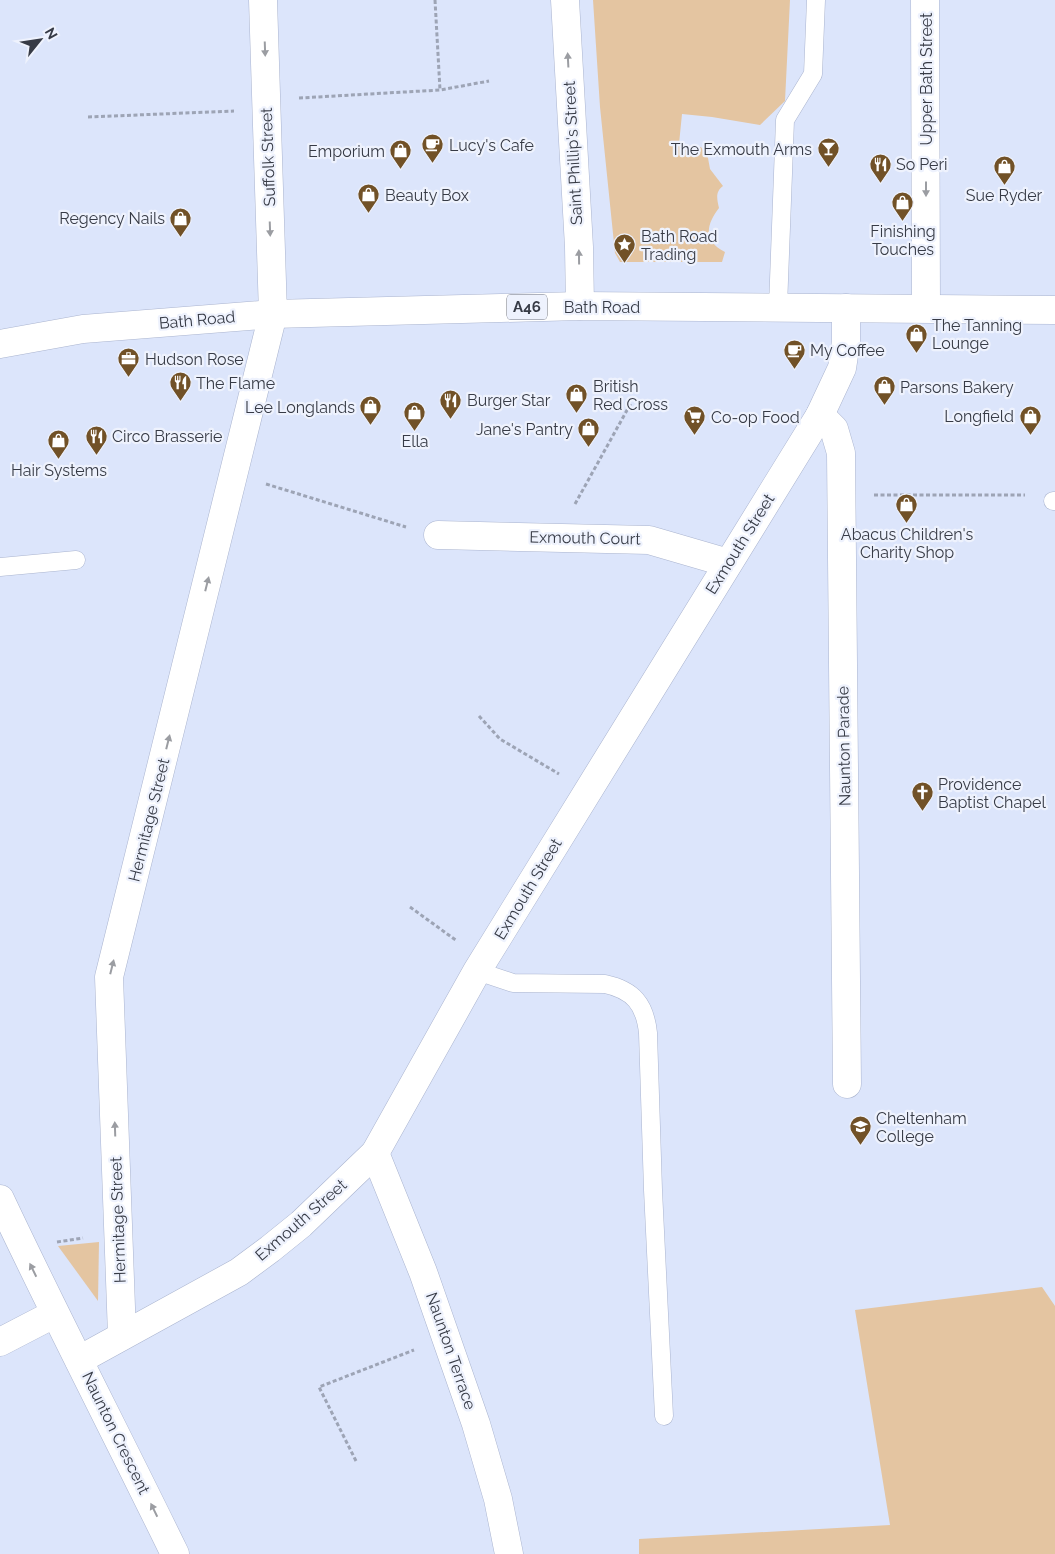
<svg xmlns="http://www.w3.org/2000/svg" width="1055" height="1554" viewBox="0 0 1055 1554" font-family="Raleway,sans-serif">
	<style>
		.green { fill: #e4c5a1 }
		.lines { fill: none; stroke-linecap: round; stroke-linejoin: round }
		.lane-casing { stroke: #aab4cf; stroke-width: 19 }
		.street-casing { stroke: #aab4cf; stroke-width: 29 }
		.primary-casing { stroke: #aab4cf; stroke-width: 29 }
		.path { stroke: #9da4b5; stroke-width: 3; stroke-dasharray: 4 2.5; stroke-linecap: butt }
		.lane { stroke: #fff; stroke-width: 18 }
		.street { stroke: #fff; stroke-width: 28 }
		.primary { stroke: #fff; stroke-width: 28 }
		.oneway { fill: #9b9da2 }
		.labels { text-anchor: middle; dominant-baseline: central; stroke-width: 4.5; stroke-linejoin: round; paint-order: stroke }
		.shield { fill: #eef2fd; stroke: #6e727d; stroke-width: 1 }
		.shield-label { font-size: 15px; font-weight: bold; fill: #373b46 }
		.street-label { font-size: 16px; fill: #373b46; stroke: #eef2fd }
		.poi-label { font-size: 16px; fill: #373b46; stroke: #eef2fd; text-anchor: start }
	</style>
	<rect width="100%" height="100%" fill="#dce5fb"/>
	<g class="green">
		<path d="M593,0H790L785,101L760,125L712,117L682,114L679,144L701,147L708,158L710,169L723,186C715,192 717,199 719,208C706,225 703,241 725,252L722,262H620L615,253L600,107Z"/>
		<path d="M99,1242L98,1301L58,1246Z"/>
		<path d="M1042,1287L1055,1306V1554H639V1539L890,1525L855,1310Z"/>
	</g>
	<g class="lines">
		<defs>
			<g id="lane">
				<path d="M778,307L785,120L813,74L816,0"/>
				<path d="M1053,501H1055"/>
				<path d="M0,567L76,560"/>
				<path d="M477,971L513,983L605,984C633,990 645,1004 648,1033L653,1190L664,1416"/>
			</g>
			<g id="street">
				<path d="M565,0L579,247L580,306"/>
				<path d="M925,0L926,308"/>
				<path d="M820,415L834,429L841,453L847,1084"/>
				<path d="M438,535L649,540L728,563"/>
				<path d="M375,1153L423,1272L476,1424L498,1499L509,1554"/>
				<path d="M0,1199C56,1318 117,1435 175,1554"/>
				<path d="M122,1335L109,977L273,314L263,0"/>
				<path d="M0,1342L54,1314"/>
				<path d="M79,1360L239,1272L270,1249L301,1224L375,1153L477,971L820,415L842,368L846,342V308"/>
			</g>
			<path id="primary" d="M0,344L83,329L273,314L580,306L1055,310"/>
		</defs>
		<use href="#lane" class="lane-casing"/>
		<use href="#street" class="street-casing"/>
		<use href="#primary" class="primary-casing"/>
		<g class="path">
			<path d="M435,0L440,90"/>
			<path d="M299,98L440,90L489,81"/>
			<path d="M88,117L234,111"/>
			<path d="M266,484L406,527"/>
			<path d="M874,495H1025"/>
			<path d="M575,504L631,403"/>
			<path d="M479,716L500,739L559,774"/>
			<path d="M410,907L457,941"/>
			<path d="M57,1242L83,1238"/>
			<path d="M356,1461L319,1387L414,1350"/>
		</g>
		<use href="#lane" class="lane"/>
		<use href="#street" class="street"/>
		<use href="#primary" class="primary"/>
	</g>
	<defs><path id="oneway-solid" d="M-6-.8H1V-3.2L6.5 0L1 3.2V.8H-6Z" transform="scale(1.25)"/></defs>
	<g class="oneway">
		<use href="#oneway-solid" transform="translate(265 49) rotate(88)"/>
		<use href="#oneway-solid" transform="translate(568 60) rotate(-93)"/>
		<use href="#oneway-solid" transform="translate(926 189) rotate(90)"/>
		<use href="#oneway-solid" transform="translate(270 229) rotate(88)"/>
		<use href="#oneway-solid" transform="translate(579 257) rotate(-91)"/>
		<use href="#oneway-solid" transform="translate(207 584) rotate(-76)"/>
		<use href="#oneway-solid" transform="translate(168 742) rotate(-76)"/>
		<use href="#oneway-solid" transform="translate(112 967) rotate(-76)"/>
		<use href="#oneway-solid" transform="translate(115 1129) rotate(-92)"/>
		<use href="#oneway-solid" transform="translate(33 1270) rotate(-116)"/>
		<use href="#oneway-solid" transform="translate(154 1510) rotate(-116)"/>
	</g>
	<defs>
		<symbol id="cafe-pin" viewBox="-11 -11 22 30"><path d="M0 17L-7.5 6A9.5 9.5 0 1 1 7.5 6Z" fill="#715127" stroke="#eef2fd"/><path d="M-5.5-4.5H6V0H3Q3 3.5 0 3.5H-2.5Q-5.5 3.5-5.5 0ZM3-3.2v2h1.7v-2ZM-6 4.5H4V6H-6Z" fill="#fff"/></symbol>
		<symbol id="bar-pin" viewBox="-11 -11 22 30"><path d="M0 17L-7.5 6A9.5 9.5 0 1 1 7.5 6Z" fill="#715127" stroke="#eef2fd"/><path d="M-6-5H6L.8 .8V4.5H3.5V6h-7V4.5H-.8V.8Z" fill="#fff"/></symbol>
		<symbol id="shop-pin" viewBox="-11 -11 22 30"><path d="M0 17L-7.5 6A9.5 9.5 0 1 1 7.5 6Z" fill="#715127" stroke="#eef2fd"/><path d="M-5-2.5h2.3a2.7 3.5 0 0 1 5.4 0H5L5.5 6h-11ZM-1.5-2.5h3a1.5 2.3 0 0 0-3 0Z" fill="#fff"/></symbol>
		<symbol id="restaurant-pin" viewBox="-11 -11 22 30"><path d="M0 17L-7.5 6A9.5 9.5 0 1 1 7.5 6Z" fill="#715127" stroke="#eef2fd"/><path d="M-5-6h1v4h1v-4h1v4h1v-4h1v5L-1.5 .5V6h-2V.5L-5-1ZM5-6V6H3V1.5H1.5Q1.5-4 5-6Z" fill="#fff"/></symbol>
		<symbol id="sight-pin" viewBox="-11 -11 22 30"><path d="M0 17L-7.5 6A9.5 9.5 0 1 1 7.5 6Z" fill="#715127" stroke="#eef2fd"/><path d="M0-6L1.8-2.2L6-1.7L2.9 1.2L3.7 5.4L0 3.3L-3.7 5.4L-2.9 1.2L-6-1.7L-1.8-2.2Z" fill="#fff"/></symbol>
		<symbol id="office-pin" viewBox="-11 -11 22 30"><path d="M0 17L-7.5 6A9.5 9.5 0 1 1 7.5 6Z" fill="#715127" stroke="#eef2fd"/><path d="M-6-3h4V-5.5h4V-3h4V5H-6ZM-1-4.5V-3h2v-1.5ZM-6 0V1H6V0Z" fill="#fff"/></symbol>
		<symbol id="supermarket-pin" viewBox="-11 -11 22 30"><path d="M0 17L-7.5 6A9.5 9.5 0 1 1 7.5 6Z" fill="#715127" stroke="#eef2fd"/><path d="M-6-5.5h2.5l.6 2H6L4.5 2H-2.5L-4.4-4H-6ZM-1.5 3.2a1.3 1.3 0 1 0 .1 0ZM3 3.2a1.3 1.3 0 1 0 .1 0Z" fill="#fff"/></symbol>
		<symbol id="church-pin" viewBox="-11 -11 22 30"><path d="M0 17L-7.5 6A9.5 9.5 0 1 1 7.5 6Z" fill="#715127" stroke="#eef2fd"/><path d="M-1.2-6h2.4v3.5h3.3v2.4h-3.3V6h-2.4V-.1h-3.3v-2.4h3.3Z" fill="#fff"/></symbol>
		<symbol id="school-pin" viewBox="-11 -11 22 30"><path d="M0 17L-7.5 6A9.5 9.5 0 1 1 7.5 6Z" fill="#715127" stroke="#eef2fd"/><path d="M0-5L7-2L0 1L-7-2ZM-4 1L0 2.5L4 1V4Q0 6-4 4Z" fill="#fff"/></symbol>
	</defs>
	<g fill-rule="evenodd">
		<use href="#cafe-pin" x="420" y="132" width="25" height="34"/>
		<use href="#bar-pin" x="816" y="136" width="25" height="34"/>
		<use href="#shop-pin" x="388" y="138" width="25" height="34"/>
		<use href="#restaurant-pin" x="868" y="152" width="25" height="34"/>
		<use href="#shop-pin" x="992" y="154" width="25" height="34"/>
		<use href="#shop-pin" x="356" y="182" width="25" height="34"/>
		<use href="#shop-pin" x="890" y="190" width="25" height="34"/>
		<use href="#shop-pin" x="168" y="206" width="25" height="34"/>
		<use href="#sight-pin" x="612" y="232" width="25" height="34"/>
		<use href="#shop-pin" x="904" y="322" width="25" height="34"/>
		<use href="#cafe-pin" x="782" y="338" width="25" height="34"/>
		<use href="#office-pin" x="116" y="346" width="25" height="34"/>
		<use href="#restaurant-pin" x="168" y="370" width="25" height="34"/>
		<use href="#shop-pin" x="872" y="374" width="25" height="34"/>
		<use href="#shop-pin" x="564" y="382" width="25" height="34"/>
		<use href="#restaurant-pin" x="438" y="388" width="25" height="34"/>
		<use href="#shop-pin" x="358" y="394" width="25" height="34"/>
		<use href="#shop-pin" x="402" y="400" width="25" height="34"/>
		<use href="#shop-pin" x="1018" y="404" width="25" height="34"/>
		<use href="#supermarket-pin" x="682" y="404" width="25" height="34"/>
		<use href="#shop-pin" x="576" y="416" width="25" height="34"/>
		<use href="#restaurant-pin" x="84" y="424" width="25" height="34"/>
		<use href="#shop-pin" x="46" y="428" width="25" height="34"/>
		<use href="#shop-pin" x="894" y="492" width="25" height="34"/>
		<use href="#church-pin" x="910" y="780" width="25" height="34"/>
		<use href="#school-pin" x="848" y="1114" width="25" height="34"/>
	</g>
	<g class="labels">
		<rect class="shield" x="507" y="294.5" width="40" height="25" rx="4"/>
		<g class="shield-label">
			<text x="527" y="307">A46</text>
		</g>
		<g class="street-label">
			<text transform="translate(926 79) rotate(-90)">Upper Bath Street</text>
			<text transform="translate(573 153) rotate(-93)">Saint Phillip's Street</text>
			<text transform="translate(268 157) rotate(-92)">Suffolk Street</text>
			<text x="602" y="307">Bath Road</text>
			<text transform="translate(197 320) rotate(-5)">Bath Road</text>
			<text transform="translate(585 538) rotate(1)">Exmouth Court</text>
			<text transform="translate(740 544) rotate(-58)">Exmouth Street</text>
			<text transform="translate(844 746) rotate(-91)">Naunton Parade</text>
			<text transform="translate(149 820) rotate(-76)">Hermitage Street</text>
			<text transform="translate(528 889) rotate(-59)">Exmouth Street</text>
			<text transform="translate(118 1220) rotate(-92)">Hermitage Street</text>
			<text transform="translate(301 1220) rotate(-41)">Exmouth Street</text>
			<text transform="translate(451 1351) rotate(71)">Naunton Terrace</text>
			<text transform="translate(116 1433) rotate(64)">Naunton Crescent</text>
		</g>
		<g class="poi-label">
			<text x="449" y="145">Lucy's Cafe</text>
			<text x="812" y="149" text-anchor="end">The Exmouth Arms</text>
			<text x="385" y="151" text-anchor="end">Emporium</text>
			<text x="896" y="164">So Peri</text>
			<text x="385" y="195">Beauty Box</text>
			<text x="1004" y="195" text-anchor="middle">Sue Ryder</text>
			<text x="165" y="218" text-anchor="end">Regency Nails</text>
			<text x="903" y="231" text-anchor="middle">Finishing<tspan x="903" dy="18">Touches</tspan></text>
			<text x="641" y="236">Bath Road<tspan x="641" dy="18">Trading</tspan></text>
			<text x="932" y="325">The Tanning<tspan x="932" dy="18">Lounge</tspan></text>
			<text x="810" y="350">My Coffee</text>
			<text x="145" y="359">Hudson Rose</text>
			<text x="196" y="383">The Flame</text>
			<text x="593" y="386">British<tspan x="593" dy="18">Red Cross</tspan></text>
			<text x="900" y="387">Parsons Bakery</text>
			<text x="467" y="400">Burger Star</text>
			<text x="355" y="407" text-anchor="end">Lee Longlands</text>
			<text x="1014" y="416" text-anchor="end">Longfield</text>
			<text x="711" y="417">Co-op Food</text>
			<text x="573" y="429" text-anchor="end">Jane's Pantry</text>
			<text x="112" y="436">Circo Brasserie</text>
			<text x="415" y="441" text-anchor="middle">Ella</text>
			<text x="59" y="470" text-anchor="middle">Hair Systems</text>
			<text x="907" y="534" text-anchor="middle">Abacus Children's<tspan x="907" dy="18">Charity Shop</tspan></text>
			<text x="938" y="784">Providence<tspan x="938" dy="18">Baptist Chapel</tspan></text>
			<text x="876" y="1118">Cheltenham<tspan x="876" dy="18">College</tspan></text>
		</g>
	</g>
	<g transform="translate(40 40) rotate(60)" stroke="#eef2fd" stroke-width="4" paint-order="stroke">
	<path d="M0-4L9 19L0 12L-9 19Z" fill="#373b46"/>
	<text y="-8" font-size="14" font-weight="bold" text-anchor="middle" fill="#373b46">N</text>
	</g>
</svg>
